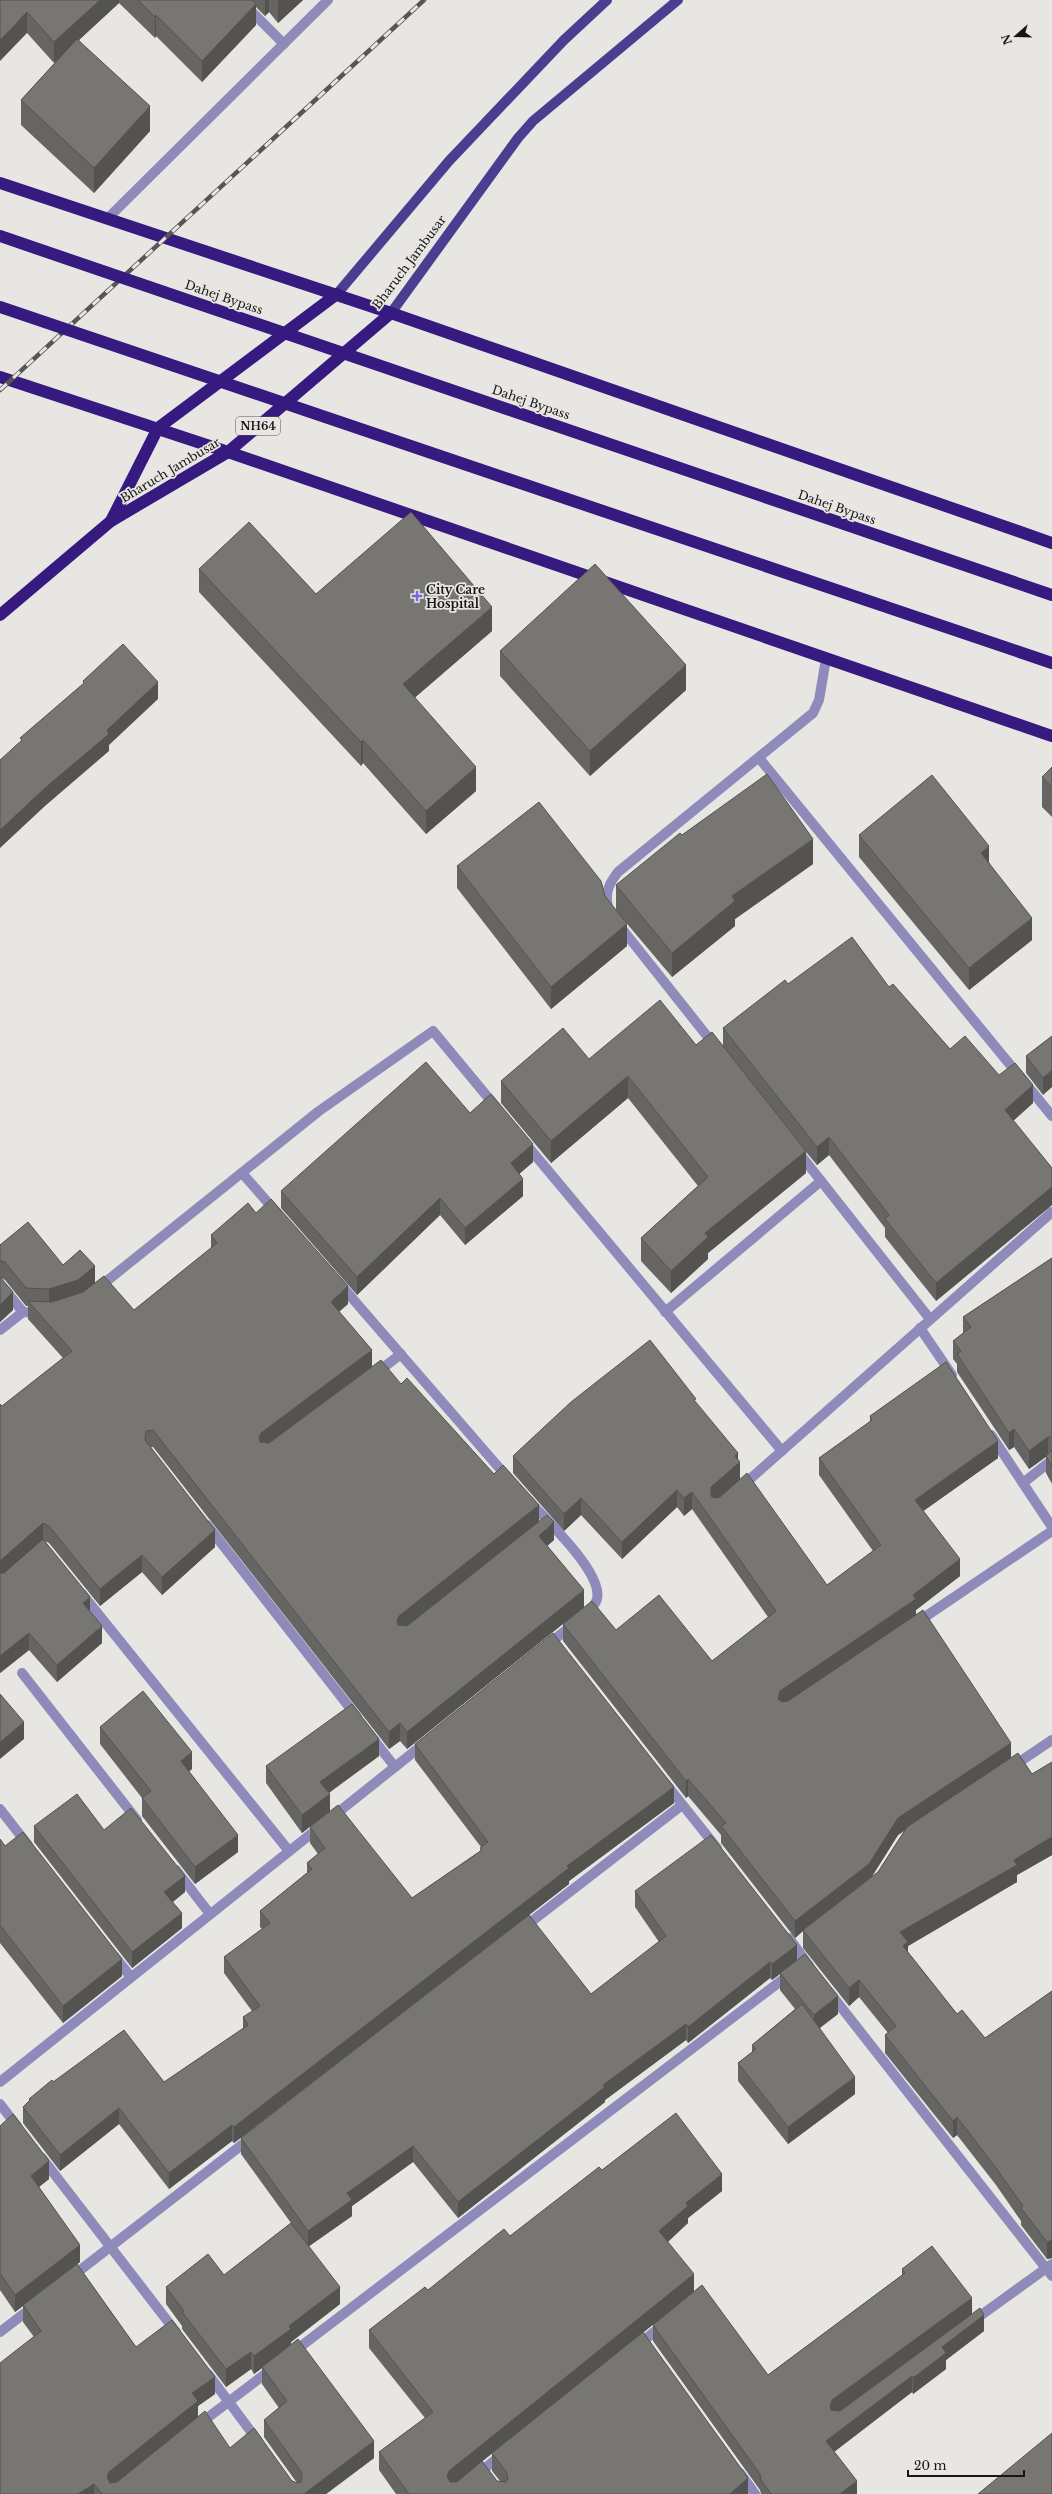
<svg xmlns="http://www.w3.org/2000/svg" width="1052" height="2494" viewBox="0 0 1052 2494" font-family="'Libre Baskerville',serif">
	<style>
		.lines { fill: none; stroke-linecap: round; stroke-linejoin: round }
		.street { stroke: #8e8bbb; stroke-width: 10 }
		.primary { stroke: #4b3d90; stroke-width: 10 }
		.highway { stroke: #371a7f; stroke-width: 12 }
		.rail-casing { stroke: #575654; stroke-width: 4.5 }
		.rail { stroke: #e8e6e2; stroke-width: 3; stroke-dasharray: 9; stroke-linecap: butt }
		.highway-bridge { stroke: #371a7f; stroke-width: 12 }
		.wall { fill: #676563; fill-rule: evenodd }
		.shaded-wall { fill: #545350 }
		.building { fill: #787673; stroke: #545350 }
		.poi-dot { fill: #7a66e1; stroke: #e8e6e2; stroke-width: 1.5 }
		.labels { text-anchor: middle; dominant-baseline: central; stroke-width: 3.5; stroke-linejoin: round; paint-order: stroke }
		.shield { fill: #e8e6e2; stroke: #565452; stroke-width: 1 }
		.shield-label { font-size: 11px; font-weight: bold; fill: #171615 }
		.street-label { font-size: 12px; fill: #171615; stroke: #e8e6e2 }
		.poi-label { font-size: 12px; font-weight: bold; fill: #171615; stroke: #e8e6e2; text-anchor: start }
	</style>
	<rect width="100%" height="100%" fill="#e8e6e2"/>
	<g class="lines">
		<g class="street">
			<path d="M240,0L284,44"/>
			<path d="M107,219L328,0"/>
			<path d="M759,758L1052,1116"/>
			<path d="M609,911C604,894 608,885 618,872L813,713L819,700L826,659"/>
			<path d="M619,925L715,1046"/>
			<path d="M525,1143L782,1451"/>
			<path d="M799,1153L930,1319"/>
			<path d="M242,1173L277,1213"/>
			<path d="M339,1283L508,1478"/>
			<path d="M0,1284L23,1312"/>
			<path d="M98,1288L319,1111L433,1031L496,1107"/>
			<path d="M665,1312L821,1181"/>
			<path d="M920,1328L952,1375"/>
			<path d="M0,1330L23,1312L41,1313"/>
			<path d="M375,1374L401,1354"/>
			<path d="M991,1435L1052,1527"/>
			<path d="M1023,1483L1052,1460"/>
			<path d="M741,1487L1052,1212"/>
			<path d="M531,1503C548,1522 603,1573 597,1599C596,1604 590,1610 587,1614"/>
			<path d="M207,1525L357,1717"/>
			<path d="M82,1594L289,1851"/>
			<path d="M916,1623L1052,1531"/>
			<path d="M546,1646L574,1624"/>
			<path d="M22,1673L137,1820"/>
			<path d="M370,1735L395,1767"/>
			<path d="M1012,1767L1052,1740"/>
			<path d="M666,1784L717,1848"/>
			<path d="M0,1809L28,1845"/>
			<path d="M176,1870L210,1914"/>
			<path d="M523,1928L682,1805"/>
			<path d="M789,1938L809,1966"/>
			<path d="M114,1956L131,1977"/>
			<path d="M830,1993L1052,2276"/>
			<path d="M0,2082L425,1743"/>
			<path d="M0,2104L17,2126"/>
			<path d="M42,2158L176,2332"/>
			<path d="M70,2278L252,2137"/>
			<path d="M973,2321L1052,2264"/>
			<path d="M0,2332L34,2306"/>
			<path d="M637,2346L663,2325"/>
			<path d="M292,2353L790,1974"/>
			<path d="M208,2374L258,2441"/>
			<path d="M198,2425L273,2368"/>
			<path d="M740,2473L755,2494"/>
			<path d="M476,2475L503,2454"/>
		</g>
		<g class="primary">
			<path d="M337,294L449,161L564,40L607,0"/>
			<path d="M391,313L518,138L533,121L678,0"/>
		</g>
		<g class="highway">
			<path d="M0,183L391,313L1052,543"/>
			<path d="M0,377L228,452L1052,736"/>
			<path d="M111,521L158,428L337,294"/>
			<path d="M0,615L111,521L228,452L391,313"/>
		</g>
		<defs>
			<path id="rail" d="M0,390L424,0"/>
		</defs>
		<use href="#rail" class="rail-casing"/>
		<use href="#rail" class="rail"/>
		<g class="highway-bridge">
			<path d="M0,236L1052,595"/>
			<path d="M0,307L1052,663"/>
		</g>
	</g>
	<g class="wall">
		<path d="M0,0H303L278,23L269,12L265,16L256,7V25L202,82L156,36L155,38L119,3L79,40L150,131L94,193L21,125V100L59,58L54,63L27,33Z"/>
		<path d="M199,569L492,631L415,697L476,791L426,834L363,763L361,766L199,592Z"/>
		<path d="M500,651L686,690L590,776L500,676Z"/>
		<path d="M1052,767V817L1042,807V777Z"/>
		<path d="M682,835L813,864L735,919V926L672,977L623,919L627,946L551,1009L457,888V866L605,896L616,910V885Z"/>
		<path d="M859,835L989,862L1032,940L969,990L859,857Z"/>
		<path d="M788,984L889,987L950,1049L999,1075L1033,1103L1013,1121L1052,1168V1205L936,1301L885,1237V1228L829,1155L817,1165L806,1152V1173L708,1253V1259L671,1293L641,1261V1238L698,1186L628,1098L551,1163L501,1103V1081L589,1059L696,1045H723V1028Z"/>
		<path d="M1052,1036L1043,1095L1026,1073V1056Z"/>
		<path d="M470,1113L533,1162L519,1174L523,1196L465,1245L440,1215L357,1295L281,1208V1191Z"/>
		<path d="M256,1213L348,1304L339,1311L372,1366L401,1384L494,1474L539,1522L554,1540L547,1546L584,1607L407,1749L400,1741L389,1749L153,1447H151L215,1547L162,1595L142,1572L100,1606L49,1543L45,1541L90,1611L102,1643L57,1682L29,1650L0,1673V1404L2,1406L63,1358L28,1319V1306H26L5,1280L1,1278L13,1310L0,1322V1245L63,1265L95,1283L134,1310L211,1248V1235Z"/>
		<path d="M1052,1258V1484L1046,1473V1457L1029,1469L1014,1447L1009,1450L957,1372V1364L953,1359V1341L963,1333V1317Z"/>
		<path d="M696,1403L738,1460L740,1480L827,1585L873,1551L819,1475V1458L870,1422V1416L998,1458L923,1511L960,1576L916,1610V1614L1011,1758L1032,1774L1052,1762V1855L1017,1875V1882L908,1946V1952L957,2014L985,2038L1052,1991V2258L1047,2259L1021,2225V2221L996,2185L957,2135L953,2138L885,2053V2035L888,2033L859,1997L849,2006L803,1948V1931L795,1938L721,1843V1835L688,1796L686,1798L563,1641V1624L616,1630L712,1661L768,1617L692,1509L684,1516L677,1507L622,1559L581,1515L564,1531L513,1473V1456ZM905,1830L878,1872L871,1878L898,1835Z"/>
		<path d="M100,1727L192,1769L189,1771L238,1852L195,1884L142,1816V1798L100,1744Z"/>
		<path d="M415,1744L674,1803L569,1881V1884L234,2143L232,2141L169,2189L119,2124L60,2171L23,2123V2107L29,2102V2099L53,2082H164L243,2029V2017L252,2011L224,1973V1957L262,1929L260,1927V1911L307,1873V1863L318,1854L310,1843V1827L412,1898L480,1851L481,1847L415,1760Z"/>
		<path d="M379,1756L329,1793L330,1811L302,1833L266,1783V1766Z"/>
		<path d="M34,1826L104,1830L185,1892L173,1902L182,1928L132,1968L34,1842Z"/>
		<path d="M0,1839L5,1846L122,1976L63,2023L0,1943Z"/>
		<path d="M635,1891L797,1960L838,2014L820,2028L855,2094L788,2144L738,2081V2063L752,2052V2045L795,2009L780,1990V1974L772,1980L770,1978L688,2043L686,2040L605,2100V2102L458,2218L413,2162L352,2206V2216L309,2246L340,2304L291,2342V2345L374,2458L326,2494H0L34,2337L23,2322V2306L15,2312L0,2290V2126L49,2179L39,2187L80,2262L77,2264L136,2347L215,2394L198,2406V2417L230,2448L297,2483L264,2437V2420L279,2408L262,2384V2368L254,2374L251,2369L226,2387L182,2329V2326L166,2304V2287L224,2275L291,2223L241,2154V2138L591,1994L659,1942L635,1907Z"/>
		<path d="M602,2170L722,2191L688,2218V2223L668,2242L694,2292L643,2332L748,2494H396L379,2470V2452L425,2418L369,2348V2330L510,2236ZM492,2453V2471L500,2481H497L482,2461Z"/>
		<path d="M902,2269L984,2331L946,2360V2369L913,2394L912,2392L834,2452L857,2494H761L760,2490L653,2341V2325L768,2375L902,2275Z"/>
	</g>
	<g class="shaded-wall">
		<path d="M100,0H119V3L54,63V42Z"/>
		<path d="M265,0H269V12L265,16Z"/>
		<path d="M280,0H303L278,23V1Z"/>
		<path d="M256,4V25L202,82V61Z"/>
		<path d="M27,12V33L0,61V40Z"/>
		<path d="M156,15V36L155,38V17Z"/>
		<path d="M150,106V131L94,193V168Z"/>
		<path d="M492,607V631L403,708V684Z"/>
		<path d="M686,665V690L590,776V751Z"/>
		<path d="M158,682V699L109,745V751L45,806L0,848V830Z"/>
		<path d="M363,740V763L361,766V742Z"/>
		<path d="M476,767V791L426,834V811Z"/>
		<path d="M813,839V864L735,919V926L672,977V953L732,896Z"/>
		<path d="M989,846V868L981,853Z"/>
		<path d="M1032,918V940L969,990V968Z"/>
		<path d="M627,924V946L551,1009V987Z"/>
		<path d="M1052,1070V1087L1043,1095V1078Z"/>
		<path d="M628,1076V1098L551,1163V1141Z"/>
		<path d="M1033,1085V1103L1005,1128V1110Z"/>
		<path d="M829,1137V1155L817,1165V1147Z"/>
		<path d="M533,1144V1162L511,1181V1163Z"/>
		<path d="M806,1151V1173L708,1253V1259L671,1293V1271L705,1233Z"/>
		<path d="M523,1179V1196L465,1245V1228Z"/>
		<path d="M1052,1187V1205L936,1301V1283Z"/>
		<path d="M440,1198V1215L357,1295V1277Z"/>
		<path d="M95,1266V1283L78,1297L49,1306V1289Z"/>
		<path d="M348,1286V1304L331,1319V1302Z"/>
		<path d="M13,1292V1310L0,1322V1305Z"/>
		<path d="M372,1350V1367L261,1450L259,1438L261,1433Z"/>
		<path d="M1014,1429V1447L1009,1450V1433Z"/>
		<path d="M1048,1437V1455L1029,1469V1451Z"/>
		<path d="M998,1441V1458L915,1517V1500Z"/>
		<path d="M738,1453V1464L740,1462V1480L711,1504V1487L735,1456Z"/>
		<path d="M677,1490V1507L622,1559V1542Z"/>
		<path d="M692,1492V1509L684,1516V1498Z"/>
		<path d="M581,1498V1515L564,1531V1514Z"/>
		<path d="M539,1505V1522L399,1633L397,1621L399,1616Z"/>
		<path d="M554,1522V1540L539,1553V1536Z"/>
		<path d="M43,1523V1541L0,1578V1561Z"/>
		<path d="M215,1530V1547L162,1595V1577Z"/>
		<path d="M142,1555V1572L100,1606V1589Z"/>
		<path d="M960,1559V1576L916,1610V1616L780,1708L778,1699L780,1691L913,1595Z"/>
		<path d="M584,1590V1607L407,1749V1732Z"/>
		<path d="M90,1597V1614L83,1603Z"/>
		<path d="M102,1626V1643L57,1682V1665Z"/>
		<path d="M29,1633V1650L0,1673V1656Z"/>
		<path d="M24,1722V1739L0,1759V1742Z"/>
		<path d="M400,1723V1741L389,1749V1732Z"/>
		<path d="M379,1739V1756L320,1799V1782Z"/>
		<path d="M1011,1743V1760L898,1835L869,1881L803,1930V1931L795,1938V1921L898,1818Z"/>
		<path d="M192,1752V1769L181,1778V1761Z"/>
		<path d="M688,1779V1796L686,1798V1781Z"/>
		<path d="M674,1787V1803L569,1881V1884L234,2143V2127L567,1866Z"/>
		<path d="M330,1794V1811L302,1833V1815Z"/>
		<path d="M238,1835V1852L195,1884V1867Z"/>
		<path d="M1052,1837V1855L1017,1875V1882L908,1946V1960L903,1963L900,1932L1014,1860Z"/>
		<path d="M185,1876V1892L164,1908V1892Z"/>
		<path d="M182,1913V1928L132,1968V1952Z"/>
		<path d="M797,1945V1961L772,1980V1964Z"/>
		<path d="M122,1959V1976L63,2023V2006Z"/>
		<path d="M770,1962V1978L688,2043V2027Z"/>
		<path d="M859,1980V1997L849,2006V1988Z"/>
		<path d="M838,1996V2014L814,2032V2015Z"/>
		<path d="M686,2024V2040L605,2100V2102L458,2218V2202L603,2085Z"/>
		<path d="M855,2077V2094L788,2144V2127Z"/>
		<path d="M119,2108V2124L60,2171V2155Z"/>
		<path d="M957,2117V2135L953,2138V2121Z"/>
		<path d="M232,2125V2141L169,2189V2173Z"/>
		<path d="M413,2146V2162L352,2206V2216L308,2247V2231L347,2193Z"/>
		<path d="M49,2161V2179L31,2193V2176Z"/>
		<path d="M722,2174V2191L688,2218V2223L659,2249V2231L686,2203Z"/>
		<path d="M1052,2240V2258L1047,2259V2242Z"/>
		<path d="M80,2245V2262L15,2312V2295Z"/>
		<path d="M694,2274V2292L479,2464L447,2494V2477L449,2471L479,2447Z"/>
		<path d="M340,2287V2304L291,2342V2346L254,2374V2356L289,2326Z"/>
		<path d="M972,2298V2315L832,2417L830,2406L832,2400Z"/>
		<path d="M984,2315V2331L946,2360V2369L913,2394V2378L942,2347Z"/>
		<path d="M251,2352V2369L226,2387V2369Z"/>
		<path d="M912,2376V2392L826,2458V2441Z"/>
		<path d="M215,2377V2394L198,2406V2418L109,2489L107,2477L109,2472L192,2393Z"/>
		<path d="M374,2441V2458L326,2494H304Z"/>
		<path d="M748,2478V2494H730Z"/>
		<path d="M857,2481V2494H840Z"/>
		<path d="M94,2484V2494H78Z"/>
	</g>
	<g class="building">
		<path d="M0,0H100L54,42L27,12L0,40Z"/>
		<path d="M138,0H252L256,4L202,61L156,15L155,17Z"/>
		<path d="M77,39L150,106L94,168L21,100Z"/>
		<path d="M411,512L492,607L403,684L476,767L426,811L363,740L361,742L199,569L249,522L316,594Z"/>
		<path d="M595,564L686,665L590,751L500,651Z"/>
		<path d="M123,644L158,682L107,730L109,734L45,788L0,830V760L22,740L20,738L84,683L83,681Z"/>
		<path d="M1052,767V787L1042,777Z"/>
		<path d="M767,774L813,839L732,896L735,901L672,953L616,885L680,833L682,835Z"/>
		<path d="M932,775L989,846L981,853L1032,918L969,968L859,835Z"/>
		<path d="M539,802L601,881L605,896L627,924L551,987L457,866Z"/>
		<path d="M852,937L889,987L893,984L950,1049L965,1036L999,1075L1015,1063L1033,1085L1005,1110L1052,1168V1187L936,1283L885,1219L889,1215L829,1137L817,1147L723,1028L785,980L788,984Z"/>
		<path d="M660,1000L696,1045L712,1032L806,1151L705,1233L708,1237L671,1271L641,1238L708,1177L628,1076L551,1141L501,1081L563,1028L589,1059Z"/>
		<path d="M1052,1036V1070L1043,1078L1026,1056Z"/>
		<path d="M426,1062L470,1113L491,1094L533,1144L511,1163L523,1179L465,1228L440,1198L357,1277L281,1191Z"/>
		<path d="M271,1199L348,1286L331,1302L372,1350L261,1433L259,1438L260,1442L269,1443L381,1360L401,1384L407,1378L494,1474L503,1465L539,1505L399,1616L397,1621L398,1625L407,1626L547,1515L554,1522L539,1536L584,1590L407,1732L400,1723L389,1732L153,1430L146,1431L145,1440L215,1530L162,1577L142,1555L100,1589L49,1526L43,1523L0,1561V1404L2,1406L72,1351L28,1301L52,1302L83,1292L104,1276L134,1310L217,1243L211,1235L248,1203L256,1213Z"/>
		<path d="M28,1222L63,1265L80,1250L95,1266L78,1280L49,1289L26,1288L5,1262L0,1261V1245Z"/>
		<path d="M1052,1258V1437H1048L1029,1451L1014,1429L1009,1433L957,1354L961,1351L953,1341L971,1327L963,1317Z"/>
		<path d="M0,1277L13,1292L0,1305Z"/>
		<path d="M650,1340L696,1399L694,1400L738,1453L735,1456L740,1462L711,1487V1496L714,1498L720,1497L747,1473L827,1585L881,1545L819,1458L872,1420L870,1416L946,1362L998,1441L915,1500L960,1559L913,1595L916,1599L780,1691L778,1699L782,1702L788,1701L923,1610L1011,1743L898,1818L869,1864L795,1921L721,1826L726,1823L688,1779L686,1781L563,1624L592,1601L616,1630L659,1595L712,1661L776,1611L692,1492L684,1498L677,1490L622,1542L581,1498L564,1514L513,1456L571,1402Z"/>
		<path d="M1052,1450V1466L1046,1456Z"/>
		<path d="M43,1539L90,1597L83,1603L102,1626L57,1665L29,1633L0,1656V1573H4Z"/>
		<path d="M553,1633L674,1787L567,1866L569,1868L234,2127L232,2125L169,2173L119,2108L60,2155L23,2107L30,2100L29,2099L52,2080L53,2082L124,2030L164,2082L248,2025L243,2017L260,2006L224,1957L270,1923L260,1911L312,1869L307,1863L325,1848L310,1827L338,1805L412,1898L482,1850L480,1848L488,1842L415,1744Z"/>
		<path d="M143,1691L192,1752L181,1761L238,1835L195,1867L142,1798L151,1791L100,1727Z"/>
		<path d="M0,1694L24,1722L0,1742Z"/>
		<path d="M352,1704L379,1739L320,1782L330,1794L302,1815L266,1766Z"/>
		<path d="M1018,1753L1032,1774L1052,1762V1837L1014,1860L1017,1865L900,1932L908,1942L903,1946L957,2014L962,2010L985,2038L1052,1991V2240L1047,2242L1021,2208L1023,2206L996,2168L957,2117L953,2121L885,2035L896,2026L859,1980L849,1988L803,1930L878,1872L907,1827Z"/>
		<path d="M77,1794L104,1830L131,1808L185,1876L164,1892L182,1913L132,1952L34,1826Z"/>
		<path d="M23,1832L122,1959L63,2006L0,1925V1839L5,1846Z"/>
		<path d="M711,1835L797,1945L772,1964L770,1962L688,2027L686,2024L603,2085L605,2087L458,2202L413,2146L347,2193L352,2200L308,2231L241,2138L529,1915L591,1994L666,1936L635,1891Z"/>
		<path d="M805,1954L838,1996L814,2015L780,1973Z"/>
		<path d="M802,2004L855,2077L788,2127L738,2063L756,2049L752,2045Z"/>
		<path d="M676,2113L722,2174L686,2203L688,2206L659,2231L694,2274L479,2447L449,2471L447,2477L450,2482H457L482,2461L497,2481L506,2482L508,2479L507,2473L492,2453L643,2332L748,2478L730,2494H409L379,2452L433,2412L369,2330L425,2287L428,2290L504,2229L510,2236L599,2167L602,2170Z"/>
		<path d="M13,2114L49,2161L31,2176L80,2245L15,2295L0,2273V2126Z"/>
		<path d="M291,2223L340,2287L289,2326L291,2329L254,2356L251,2352L226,2369L182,2312L184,2311L166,2287L208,2254L224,2275Z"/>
		<path d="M932,2246L972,2298L832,2400L830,2406L831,2410L840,2411L980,2308L984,2315L942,2347L946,2353L913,2378L912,2376L826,2441L857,2481L840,2494H771L761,2480L760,2474L653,2325L702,2285L768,2375L905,2273L902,2269Z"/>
		<path d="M77,2264L136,2347L172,2320L215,2377L192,2393L198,2401L109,2472L107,2477L110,2483L117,2482L205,2411L230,2448L254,2428L292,2481L297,2483L301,2482L302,2473L264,2420L287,2401L262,2367L298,2339L374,2441L304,2494H102L94,2484L78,2494H0V2363L41,2331L23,2305Z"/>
		<path d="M1052,2433V2494H978Z"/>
	</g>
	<path class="poi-dot" d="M415 590h4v4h4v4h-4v4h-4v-4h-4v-4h4z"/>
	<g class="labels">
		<rect class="shield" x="236" y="417" width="44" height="18" rx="3"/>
		<g class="shield-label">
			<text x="258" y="426">NH64</text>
		</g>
		<g class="street-label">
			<text transform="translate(409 262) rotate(-53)">Bharuch Jambusar</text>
			<text transform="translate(224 297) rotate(19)">Dahej Bypass</text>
			<text transform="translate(531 402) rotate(19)">Dahej Bypass</text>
			<text transform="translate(170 470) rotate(-31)">Bharuch Jambusar</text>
			<text transform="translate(837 507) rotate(19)">Dahej Bypass</text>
		</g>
		<g class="poi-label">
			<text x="426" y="589">City Care<tspan x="426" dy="14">Hospital</tspan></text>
		</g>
	</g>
	<g transform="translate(1016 36) rotate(250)" stroke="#e8e6e2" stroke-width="3" paint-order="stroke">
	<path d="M0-3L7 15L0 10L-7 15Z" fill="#171615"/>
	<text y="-6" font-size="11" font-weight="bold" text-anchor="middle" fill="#171615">N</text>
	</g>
	<path d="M908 2470v6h116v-6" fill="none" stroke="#171615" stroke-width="2"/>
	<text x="914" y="2470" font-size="12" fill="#171615" stroke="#e8e6e2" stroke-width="3" paint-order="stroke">20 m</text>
</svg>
